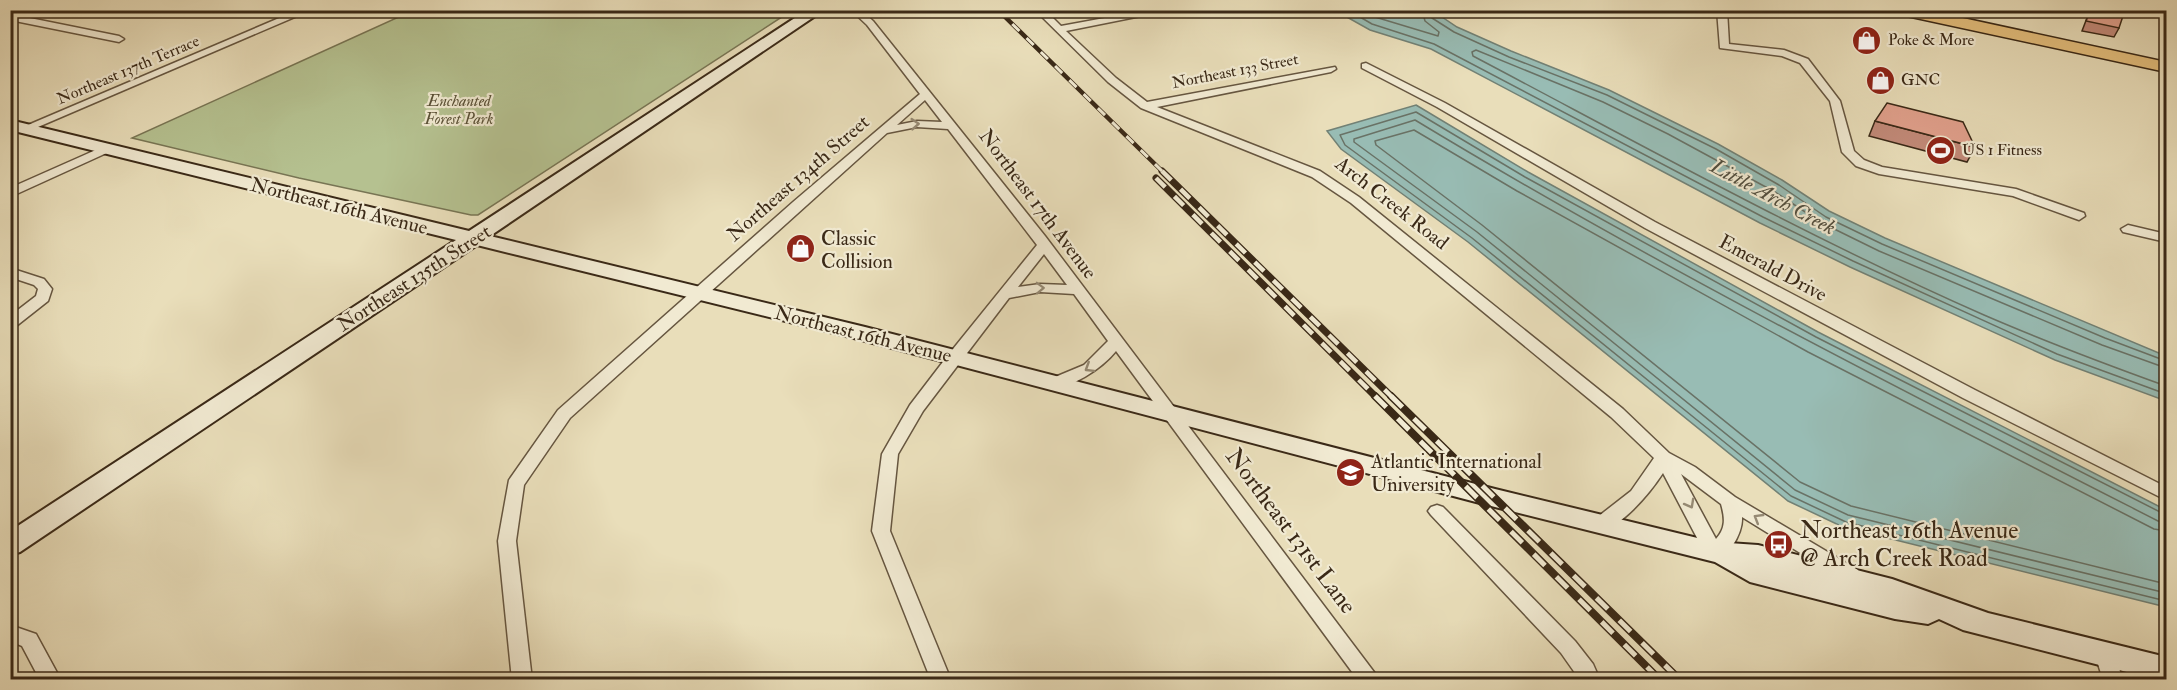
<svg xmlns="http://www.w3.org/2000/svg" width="2177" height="690" viewBox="0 0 2177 690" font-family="'IM FELL Double Pica',serif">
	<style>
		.green { fill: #b5c190; stroke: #787554; stroke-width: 1.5 }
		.water { fill: #98bcb4; stroke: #728175; stroke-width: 1.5 }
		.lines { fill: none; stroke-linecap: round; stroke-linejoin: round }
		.shore { stroke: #697266; stroke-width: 1.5 }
		.street-casing { stroke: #665640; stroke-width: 3 }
		.secondary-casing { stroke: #3a2917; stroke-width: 4 }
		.primary-casing { stroke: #3a2917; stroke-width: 3 }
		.street { fill: #f1ead2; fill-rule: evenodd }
		.secondary { fill: #f1ead2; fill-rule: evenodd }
		.primary { fill: #e4bf7d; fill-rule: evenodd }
		.rail-far2-casing { stroke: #3a2917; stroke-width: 4.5 }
		.rail-far1-casing { stroke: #3a2917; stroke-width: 7 }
		.rail-casing { stroke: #3a2917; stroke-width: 8 }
		.rail-far2 { stroke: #f1ead2; stroke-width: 3; stroke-dasharray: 10; stroke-linecap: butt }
		.rail-far1 { stroke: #f1ead2; stroke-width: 4.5; stroke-dasharray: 13; stroke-linecap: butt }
		.rail { stroke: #f1ead2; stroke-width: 5; stroke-dasharray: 16; stroke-linecap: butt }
		.wall { fill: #c28a79; stroke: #3a2917; stroke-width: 1.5 }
		.building { fill: #e1a18d; stroke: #3a2917; stroke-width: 1.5 }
		.oneway { stroke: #968a74 }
		.labels { text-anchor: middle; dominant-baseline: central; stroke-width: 4.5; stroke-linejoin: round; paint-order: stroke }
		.far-poi-label { font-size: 16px; fill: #3a2917; stroke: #f1ead2; text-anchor: start }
		.far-street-label { font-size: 16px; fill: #3a2917; stroke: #f1ead2 }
		.far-park-label { font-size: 16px; font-style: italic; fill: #594f35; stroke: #f1ead2 }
		.street-label { font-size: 20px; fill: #3a2917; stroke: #f1ead2 }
		.poi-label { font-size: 20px; fill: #3a2917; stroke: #f1ead2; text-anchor: start }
		.water-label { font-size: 21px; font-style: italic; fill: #524e3e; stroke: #f1ead2 }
		.near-poi-label { font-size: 24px; fill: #3a2917; stroke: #f1ead2; text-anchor: start }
		.near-street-label { font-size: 24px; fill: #3a2917; stroke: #f1ead2 }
	</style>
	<rect width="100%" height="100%" fill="#e9deba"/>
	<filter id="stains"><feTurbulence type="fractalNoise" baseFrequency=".00333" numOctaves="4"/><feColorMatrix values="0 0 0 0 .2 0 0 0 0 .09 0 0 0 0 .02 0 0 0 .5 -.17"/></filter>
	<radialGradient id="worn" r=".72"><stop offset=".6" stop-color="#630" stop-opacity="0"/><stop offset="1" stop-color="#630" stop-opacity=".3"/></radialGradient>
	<path class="green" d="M414,10H791V11L478,215H471L299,178L132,138Z"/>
	<g class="water">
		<path d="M1336,11H1433L1457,27L1511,51L1609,90L1718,144L1782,180L1829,211L1885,238L2166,356V401L2055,360L1850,267L1760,223L1431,49L1370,30Z"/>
		<path d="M1416,105L1528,172L1818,332L2166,510V607L1843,527L1788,501L1468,242L1341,149L1327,131Z"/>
	</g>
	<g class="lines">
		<g class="shore">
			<path d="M1348,10L1372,24L1434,44L1763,217L1853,261L2057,354L2166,394"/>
			<path d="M1363,10L1375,17L1438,36L1439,32L1425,21L1422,10"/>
			<path d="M1430,10L1432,18L1454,32L1509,57L1607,95L1716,149L1779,185L1826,217L1882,244L2105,338L2166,361"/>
			<path d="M2166,368L2102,345L1879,251L1822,223L1775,192L1668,134L1603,102L1476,50L1472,52L1473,56C1642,145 1809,238 1984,315C2044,341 2105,364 2166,386"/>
			<path d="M2166,515L1816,337L1525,177L1416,112L1340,135L1345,145L1472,238L1791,496L1846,522L2166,601"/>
			<path d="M2166,522L2158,521C1907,393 1656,266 1415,120L1354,139V142L1477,232L1795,490L1848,515L2166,593"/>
			<path d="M2166,531L2154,529L1808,352L1517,191L1414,130L1375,141L1376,145L1482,225L1800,482L1851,506L2166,584"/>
		</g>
		<defs>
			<g id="street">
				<path d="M298,10H311L31,130L27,131L21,128Z"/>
				<path d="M851,10H861L873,21L1045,236L1380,680H1358L1116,351C1103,367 1069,392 1048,386L1046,383L1048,380L1084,365L1108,341L1074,294L1040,292L1009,298L923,411L898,454L890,531L951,680H931L872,531L882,454L910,405L949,354L1037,245L948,129L917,127L887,133L570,418L524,485L516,541L532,680H512L498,541L509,480L558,410L793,202L920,94L867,25ZM925,100L942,122L917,121L897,125ZM1044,254L1067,285L1040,284L1018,287Z"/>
				<path d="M1035,10H1045L1061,26L1148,10H1171L1066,31L1116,78L1147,102L1335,67L1336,69L1331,72L1157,107L1320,171L1359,197L1623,409L1669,453L1695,467L1735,497L1858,570L1860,575L1858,580L1851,582L1844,580L1742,517C1743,534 1727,563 1707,557L1663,473C1652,490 1617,535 1595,529L1592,524L1595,519L1631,491L1654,458L1611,417L1351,203L1312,177L1141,108L1108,82ZM1681,474L1721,504C1725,518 1726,528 1716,539Z"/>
				<path d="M1717,10H1727L1729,44L1784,50L1808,59L1840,101L1854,151L1864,160L1882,167L2016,189L2084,213L2085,216L2079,220L2013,196L1879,174L1856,166L1842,152L1830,101L1800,63L1782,56L1720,48Z"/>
				<path d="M10,14L119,36L124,39L119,42L10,20Z"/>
				<path d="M1366,63L1445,103L1655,222L1975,390L2166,487V500L1963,398L1645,228L1437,107L1362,68V64Z"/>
				<path d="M107,145L111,147V151L10,197V188Z"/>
				<path d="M2128,225L2166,234V242L2123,232L2121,229Z"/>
				<path d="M10,268L44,279L52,289L48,301L15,327L10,328V316L36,296L38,289L34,285L10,277Z"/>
				<path d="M1437,505L1443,507L1575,641L1593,664L1600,680H1580L1561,653L1431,515L1428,511L1431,507Z"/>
				<path d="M10,625L36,634L61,680H40L22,646L10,641Z"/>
				<path d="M2105,646L2112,648L2123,680H2103L2095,654L2098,648Z"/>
			</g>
			<path id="secondary" d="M807,10H824L490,236L865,327L1495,489L1714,542L1758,545L1892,579L1988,613L2166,657V680H2158L1963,630L1939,619L1928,624L1895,619L1750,582L1715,562L1495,507L850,337L477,245L20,552L10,555V531L456,240L10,130V120L469,231Z"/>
			<path id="primary" d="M1895,10H1926L2166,62V72L1902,15Z"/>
		</defs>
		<use href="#street" class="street-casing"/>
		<use href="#secondary" class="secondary-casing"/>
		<use href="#primary" class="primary-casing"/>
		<use href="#street" class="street"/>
		<use href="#secondary" class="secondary"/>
		<use href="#primary" class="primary"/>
		<defs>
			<path id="rail-far2" d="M998,10L1164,173"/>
			<g id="rail-far1">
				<path d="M1162,171L1392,397"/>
				<path d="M1156,178L1376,397"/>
			</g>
			<g id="rail">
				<path d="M1375,396L1660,680"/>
				<path d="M1391,396L1680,680"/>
			</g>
		</defs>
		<use href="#rail-far2" class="rail-far2-casing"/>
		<use href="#rail-far1" class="rail-far1-casing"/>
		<use href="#rail" class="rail-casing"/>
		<use href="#rail-far2" class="rail-far2"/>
		<use href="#rail-far1" class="rail-far1"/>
		<use href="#rail" class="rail"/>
	</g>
	<g class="wall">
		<path d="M2090,10L2119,28L2114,37L2082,31Z"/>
		<path d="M1875,121L1975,147L1967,162L1869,136Z"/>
	</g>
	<g class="building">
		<path d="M2091,10H2111L2124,13L2119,28L2086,21Z"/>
		<path d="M1887,103L1963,122L1975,147L1875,121Z"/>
	</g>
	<defs><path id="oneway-chevron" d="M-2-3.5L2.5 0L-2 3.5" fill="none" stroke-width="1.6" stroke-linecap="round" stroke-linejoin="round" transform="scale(1.5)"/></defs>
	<g class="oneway">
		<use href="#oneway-chevron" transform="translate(915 124) rotate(-4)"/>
		<use href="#oneway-chevron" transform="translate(1040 288) rotate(-2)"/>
		<use href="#oneway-chevron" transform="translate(1089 368) rotate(148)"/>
		<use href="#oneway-chevron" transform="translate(1690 504) rotate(61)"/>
		<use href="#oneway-chevron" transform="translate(1758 518) rotate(-149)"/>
	</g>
	<defs>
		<symbol id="shop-disc" viewBox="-11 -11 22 22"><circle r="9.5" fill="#8f2418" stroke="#f1ead2"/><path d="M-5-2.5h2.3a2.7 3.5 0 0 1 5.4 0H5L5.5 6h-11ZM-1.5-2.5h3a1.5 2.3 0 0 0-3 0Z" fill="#fff"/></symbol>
		<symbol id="stadium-disc" viewBox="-11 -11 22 22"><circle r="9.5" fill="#8f2418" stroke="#f1ead2"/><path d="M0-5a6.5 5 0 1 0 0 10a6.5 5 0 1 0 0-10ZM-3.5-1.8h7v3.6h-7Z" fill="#fff"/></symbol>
		<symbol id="school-disc" viewBox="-11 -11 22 22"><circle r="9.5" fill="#8f2418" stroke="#f1ead2"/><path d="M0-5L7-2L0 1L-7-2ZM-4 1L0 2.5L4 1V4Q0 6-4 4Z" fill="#fff"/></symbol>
		<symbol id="bus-disc" viewBox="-11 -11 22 22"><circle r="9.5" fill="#8f2418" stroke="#f1ead2"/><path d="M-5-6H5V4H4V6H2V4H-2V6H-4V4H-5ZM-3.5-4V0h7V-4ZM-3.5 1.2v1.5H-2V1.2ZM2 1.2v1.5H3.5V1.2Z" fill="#fff"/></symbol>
	</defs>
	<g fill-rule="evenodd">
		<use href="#shop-disc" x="1850" y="24" width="33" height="33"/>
		<use href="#shop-disc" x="1864" y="64" width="33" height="33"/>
		<use href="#stadium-disc" x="1924" y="134" width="33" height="33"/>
		<use href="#shop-disc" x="784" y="232" width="33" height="33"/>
		<use href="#school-disc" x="1334" y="456" width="33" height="33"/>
		<use href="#bus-disc" x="1762" y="528" width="33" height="33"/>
	</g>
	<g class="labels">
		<g class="far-poi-label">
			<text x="1888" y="40">Poke &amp; More</text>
			<text x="1901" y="80">GNC</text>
			<text x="1962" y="150">US 1 Fitness</text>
		</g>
		<g class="far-street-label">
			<text transform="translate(128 70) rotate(-23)">Northeast 137th Terrace</text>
			<text transform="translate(1235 71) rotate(-11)">Northeast 133 Street</text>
		</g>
		<g class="far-park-label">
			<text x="459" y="101">Enchanted<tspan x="459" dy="18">Forest Park</tspan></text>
		</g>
		<g class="street-label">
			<text transform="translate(798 178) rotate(-41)">Northeast 134th Street</text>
			<text transform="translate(1392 203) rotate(38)">Arch Creek Road</text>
			<text transform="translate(1038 204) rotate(53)">Northeast 17th Avenue</text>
			<text transform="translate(339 206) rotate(14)">Northeast 16th Avenue</text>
			<text transform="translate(1773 268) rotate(28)">Emerald Drive</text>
			<text transform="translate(414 278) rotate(-33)">Northeast 135th Street</text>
			<text transform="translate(863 334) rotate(14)">Northeast 16th Avenue</text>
		</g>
		<g class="poi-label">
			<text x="821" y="238">Classic<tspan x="821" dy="23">Collision</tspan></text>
			<text x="1371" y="461">Atlantic International<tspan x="1371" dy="23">University</tspan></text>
		</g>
		<g class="water-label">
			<text transform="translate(1773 197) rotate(28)">Little Arch Creek</text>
		</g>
		<g class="near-poi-label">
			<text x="1800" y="530">Northeast 16th Avenue<tspan x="1800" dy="28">@ Arch Creek Road</tspan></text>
		</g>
		<g class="near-street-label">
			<text transform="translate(1291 531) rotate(53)">Northeast 131st Lane</text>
		</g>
	</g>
	<rect width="2177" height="690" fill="none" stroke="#e9deba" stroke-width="36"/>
	<rect x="12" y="12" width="2153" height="666" fill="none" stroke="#3a2917" stroke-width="3"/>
	<rect x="18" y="18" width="2141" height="654" fill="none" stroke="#3a2917" stroke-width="1.5"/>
	<rect width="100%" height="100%" filter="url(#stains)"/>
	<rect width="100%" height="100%" fill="url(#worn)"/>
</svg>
